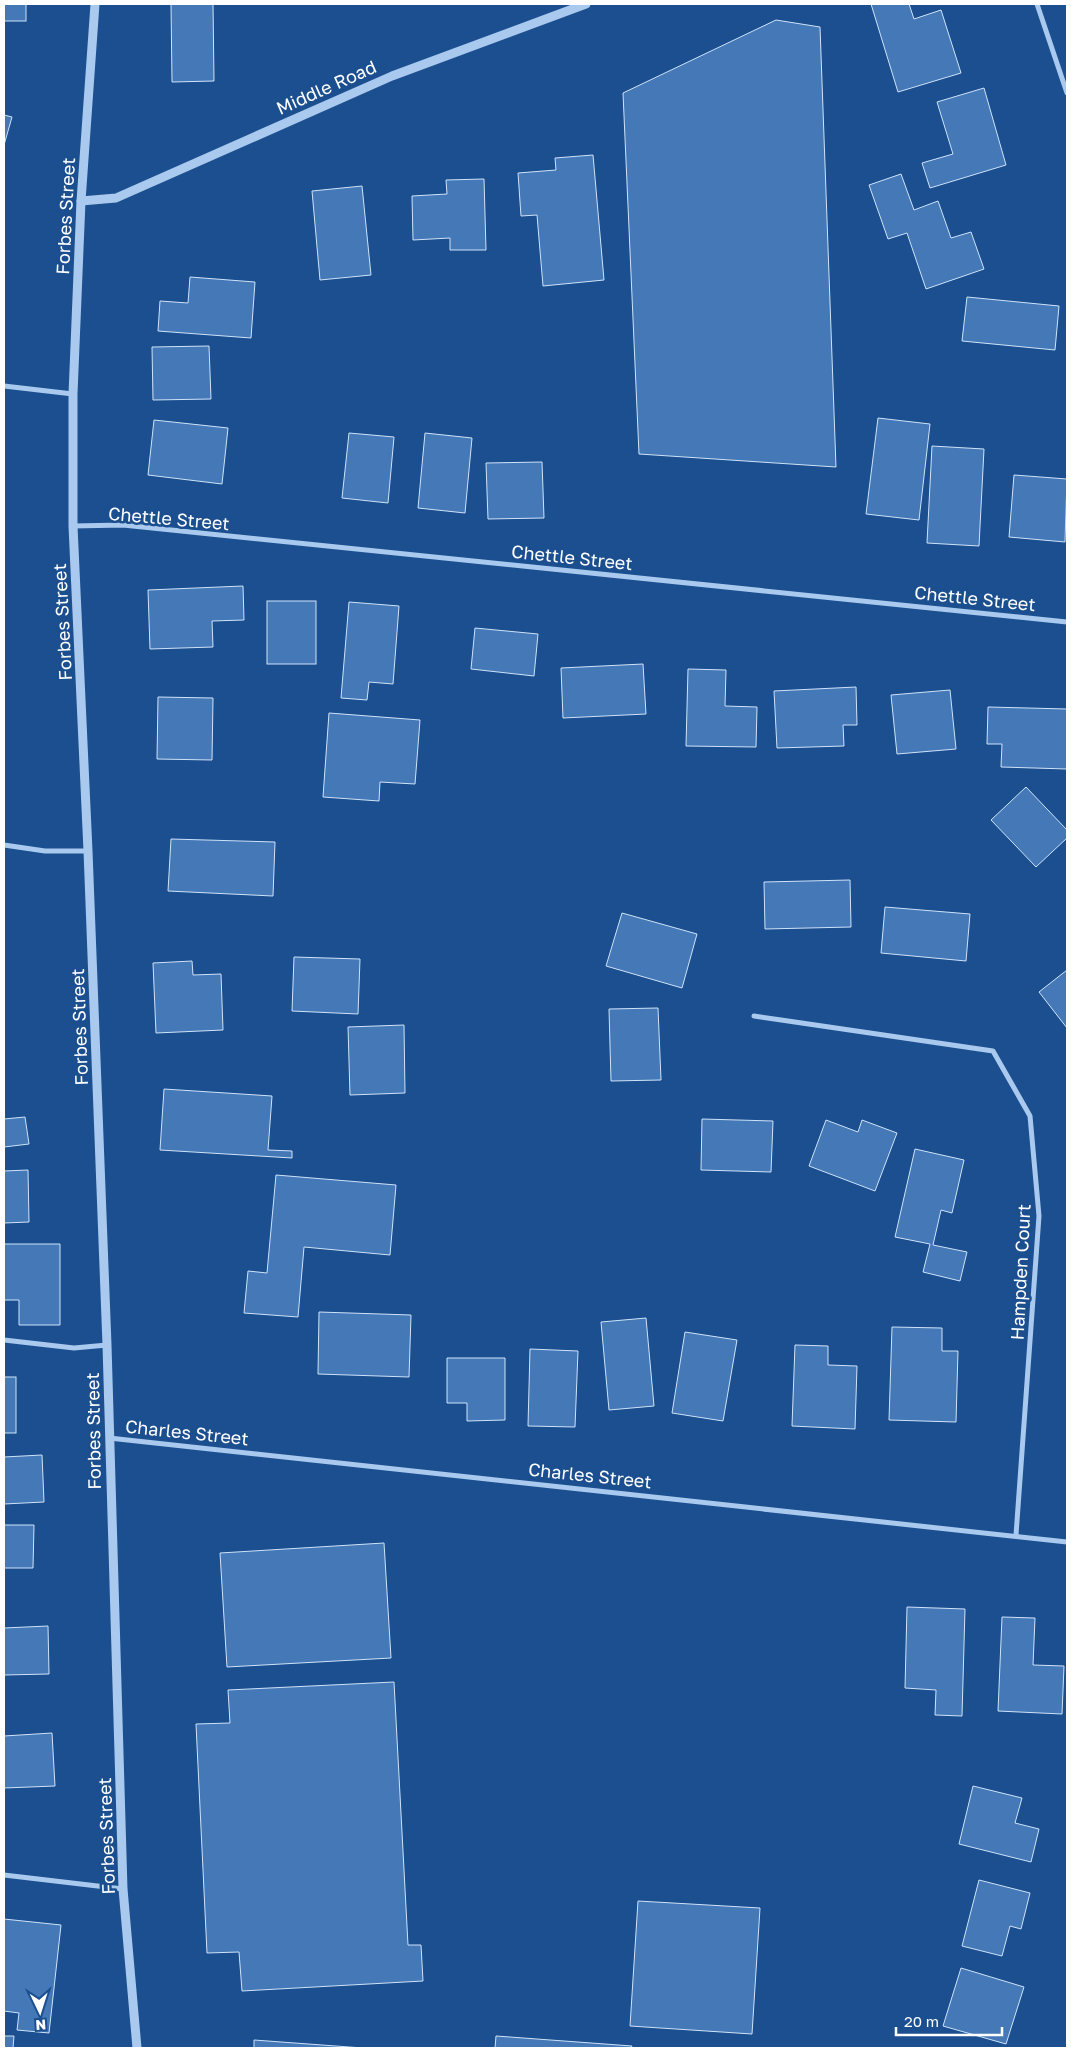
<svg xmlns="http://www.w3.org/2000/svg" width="1071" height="2052" viewBox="0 0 1071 2052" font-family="'Golos Text',sans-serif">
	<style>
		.building { fill: #4478b7; stroke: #cfe3fa }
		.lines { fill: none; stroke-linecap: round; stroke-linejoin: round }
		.minor { stroke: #a9c9ee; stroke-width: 5 }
		.tertiary { stroke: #a9c9ee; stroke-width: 9 }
		.labels { text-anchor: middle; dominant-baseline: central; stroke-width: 5; stroke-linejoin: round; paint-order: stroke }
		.street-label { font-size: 18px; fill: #fff; stroke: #1b4f8f }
	</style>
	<rect width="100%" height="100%" fill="#1b4f8f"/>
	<g class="building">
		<rect x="4" y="4" width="22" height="17"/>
		<path d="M171,4H213L214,81L172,82Z"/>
		<path d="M871,4H909L914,19L941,10L961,73L898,92Z"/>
		<path d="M776,20L820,27L836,467L639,454L623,93Z"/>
		<path d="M984,88L1006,165L930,188L922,163L953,154L937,102Z"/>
		<path d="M4,115L12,117L4,145Z"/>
		<path d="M593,155L604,280L543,286L537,215L521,216L518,173L556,170L555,158Z"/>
		<path d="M901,174L914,210L938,201L951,238L971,232L984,269L926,289L907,233L888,239L869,185Z"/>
		<path d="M484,179L486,250H450V238L413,240L412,196L447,194L446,180Z"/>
		<path d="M362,186L371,275L320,280L312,191Z"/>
		<path d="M190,277L255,282L251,338L158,331L160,301L188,303Z"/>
		<path d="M967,297L1059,306L1055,350L962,341Z"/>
		<path d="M209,346L211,399L153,400L152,347Z"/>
		<path d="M878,418L930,424L919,520L866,514Z"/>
		<path d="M154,420L228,428L222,484L148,475Z"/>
		<path d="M349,433L394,437L388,503L342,498Z"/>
		<path d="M425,433L472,438L465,513L418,508Z"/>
		<path d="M932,446L984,449L979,546L927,543Z"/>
		<path d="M542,462L544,518L488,519L486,463Z"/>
		<path d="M1014,475L1067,479L1065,542L1009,537Z"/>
		<path d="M243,586L244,620L212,621L213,647L150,649L148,590Z"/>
		<rect x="267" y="601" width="49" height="63"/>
		<path d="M349,602L399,606L393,684L369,682L367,700L341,698Z"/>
		<path d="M475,628L538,634L534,676L471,669Z"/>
		<path d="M643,664L646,714L563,718L561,668Z"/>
		<path d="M688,669L726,670L725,706L757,707L756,747L686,746Z"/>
		<path d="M856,687L857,725H843L844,746L777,748L774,691Z"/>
		<path d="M950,690L956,749L897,754L891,695Z"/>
		<path d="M158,697L213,698L212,760L157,759Z"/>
		<path d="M988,707L1067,709V769L1001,767L1002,744H987Z"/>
		<path d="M329,713L420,720L415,784L380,782L379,801L323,797Z"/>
		<path d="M1026,787L1067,830V838L1036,867L991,820Z"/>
		<path d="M171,839L275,842L273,896L168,891Z"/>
		<path d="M850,880L851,927L765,929L764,882Z"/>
		<path d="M885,907L970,914L966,961L881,953Z"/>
		<path d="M622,913L697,934L682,988L606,966Z"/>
		<path d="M294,957L360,959L358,1014L292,1011Z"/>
		<path d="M192,961L193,975L221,974L223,1030L156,1033L153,963Z"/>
		<path d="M1067,970V1028L1039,992Z"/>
		<path d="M658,1008L661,1080L611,1081L609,1009Z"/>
		<path d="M404,1025L405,1093L350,1095L348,1027Z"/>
		<path d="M164,1089L272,1096L268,1150L292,1151V1158L160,1150Z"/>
		<path d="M25,1117L29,1144L4,1147V1119Z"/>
		<path d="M702,1119L773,1121L771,1172L701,1170Z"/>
		<path d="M826,1120L858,1132L862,1120L897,1133L875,1191L809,1166Z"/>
		<path d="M915,1149L964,1160L952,1213L941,1210L933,1245L967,1252L960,1281L923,1272L930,1244L895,1237Z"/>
		<path d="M28,1170L29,1222L4,1223V1171Z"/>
		<path d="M276,1175L396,1185L390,1255L304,1247L298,1317L244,1313L248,1271L267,1273Z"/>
		<path d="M4,1244H60V1325H19V1300H4Z"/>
		<path d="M319,1312L411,1315L409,1377L318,1374Z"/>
		<path d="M646,1318L654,1406L609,1410L601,1322Z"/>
		<path d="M892,1327L942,1328V1351H958L956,1422L889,1420Z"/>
		<path d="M685,1332L737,1340L723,1421L672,1413Z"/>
		<path d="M795,1345L828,1346V1365L857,1366L855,1429L792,1426Z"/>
		<path d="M530,1349L578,1351L575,1427L528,1426Z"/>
		<path d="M447,1358H505V1420L467,1421V1403H447Z"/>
		<rect x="4" y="1377" width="12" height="56"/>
		<path d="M42,1455L44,1502L4,1504V1457Z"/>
		<path d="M4,1525H34L33,1568H4Z"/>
		<path d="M384,1543L391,1658L227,1667L220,1553Z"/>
		<path d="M907,1607L965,1609L962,1716L935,1715L936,1690L905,1688Z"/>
		<path d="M1002,1617L1035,1618L1033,1665L1064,1666L1062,1714L998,1711Z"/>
		<path d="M48,1626L49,1674L4,1675V1628Z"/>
		<path d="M394,1682L408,1945H421L423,1981L242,1991L239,1952L207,1953L196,1724L230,1723L228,1690Z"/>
		<path d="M52,1733L55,1786L4,1788V1736Z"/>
		<path d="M973,1786L1022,1798L1015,1823L1039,1829L1031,1862L959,1844Z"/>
		<path d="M979,1880L1030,1893L1021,1929L1010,1926L1002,1956L962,1946Z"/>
		<path d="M638,1901L760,1908L752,2034L630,2026Z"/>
		<path d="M4,1919L61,1925L49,2033L17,2030L19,2013L4,2011Z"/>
		<path d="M961,1968L1024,1987L1006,2044L943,2026Z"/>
		<path d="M4,2036H14L13,2048H4Z"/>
		<path d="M496,2036L632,2046L631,2048H495Z"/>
		<path d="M254,2040L363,2048H254Z"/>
	</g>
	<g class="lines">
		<g class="minor">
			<path d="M1037,4L1067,93"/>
			<path d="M4,386L73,394"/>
			<path d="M73,526L123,525L1067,622"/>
			<path d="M4,845L45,851H88"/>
			<path d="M754,1016L993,1051L1030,1116L1039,1216L1016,1535"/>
			<path d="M4,1340L74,1348L107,1345"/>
			<path d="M109,1438L1067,1542"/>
			<path d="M4,1875L123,1889"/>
		</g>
		<g class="tertiary">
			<path d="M95,4L81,201L73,394V526L88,851L107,1345L123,1889L137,2048"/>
			<path d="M81,201L116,198L392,76L586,4"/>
		</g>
	</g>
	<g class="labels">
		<g class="street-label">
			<text transform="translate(326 87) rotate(-24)">Middle Road</text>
			<text transform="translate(65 216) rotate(-87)">Forbes Street</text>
			<text transform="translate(169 518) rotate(5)">Chettle Street</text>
			<text transform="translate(572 557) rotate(6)">Chettle Street</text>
			<text transform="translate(975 598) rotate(6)">Chettle Street</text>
			<text transform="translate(62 622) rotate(-93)">Forbes Street</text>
			<text transform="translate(79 1027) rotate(-92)">Forbes Street</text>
			<text transform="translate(1020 1272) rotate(-87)">Hampden Court</text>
			<text transform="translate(93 1431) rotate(-91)">Forbes Street</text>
			<text transform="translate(187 1432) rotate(6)">Charles Street</text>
			<text transform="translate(590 1475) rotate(6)">Charles Street</text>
			<text transform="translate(106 1836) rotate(-92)">Forbes Street</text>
		</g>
	</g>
	<rect width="1071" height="2052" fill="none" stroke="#ffffff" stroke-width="10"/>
	<g transform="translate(40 2012) rotate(176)" stroke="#1b4f8f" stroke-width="4" paint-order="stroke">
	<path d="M0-4L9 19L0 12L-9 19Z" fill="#ffffff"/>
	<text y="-8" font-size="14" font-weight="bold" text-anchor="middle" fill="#ffffff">N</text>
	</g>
	<path d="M896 2027v8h106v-8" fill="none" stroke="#ffffff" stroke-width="2.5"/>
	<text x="904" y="2027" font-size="15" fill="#ffffff" stroke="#1b4f8f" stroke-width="4" paint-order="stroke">20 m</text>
</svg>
